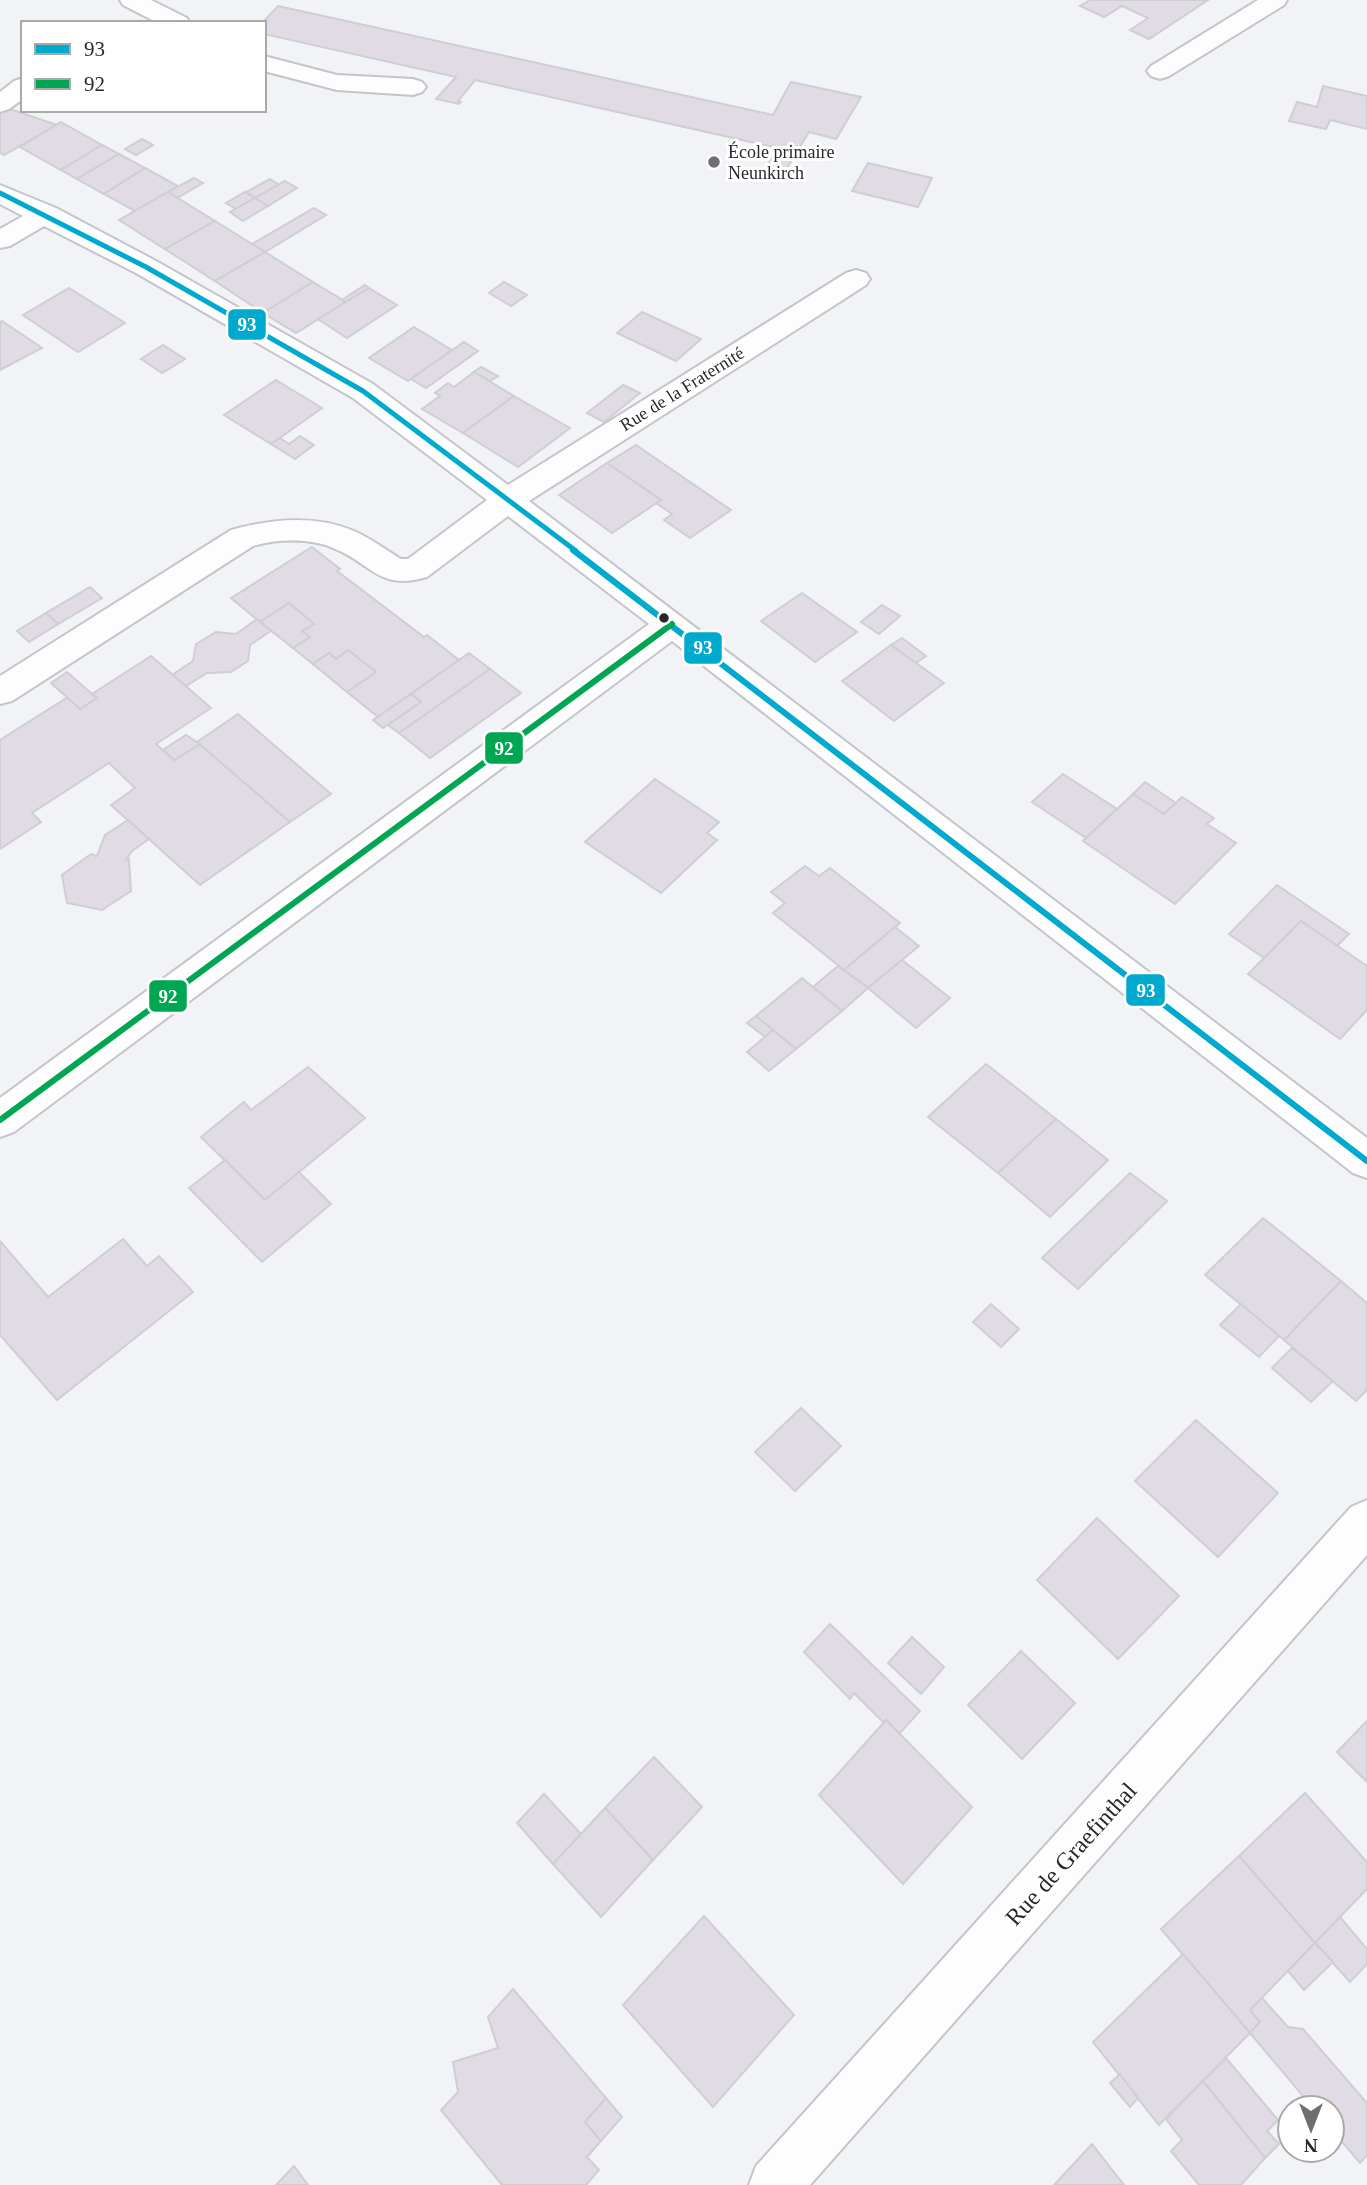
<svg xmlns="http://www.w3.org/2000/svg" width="1367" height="2185" viewBox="0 0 1367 2185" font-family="'Times New Roman',serif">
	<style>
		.building { fill: #e0dbe4; stroke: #cfcfd1; stroke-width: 2 }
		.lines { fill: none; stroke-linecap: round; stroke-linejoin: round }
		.minor-casing { stroke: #c4c5c8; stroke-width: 4 }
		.minor { fill: #fdfdfe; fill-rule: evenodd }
		.bus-1-far1-casing { stroke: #fff; stroke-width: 9 }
		.bus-1-casing { stroke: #fff; stroke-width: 11 }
		.bus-2-casing { stroke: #fff; stroke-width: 11 }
		.bus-1-far1 { stroke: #00a9ce; stroke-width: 5 }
		.bus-1 { stroke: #00a9ce; stroke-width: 6 }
		.bus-2 { stroke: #00a651; stroke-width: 6 }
		.poi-dot { fill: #6f6f72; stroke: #fff; stroke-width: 2.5 }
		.bus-dot { fill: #28282a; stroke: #fff; stroke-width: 2.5 }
		.labels { text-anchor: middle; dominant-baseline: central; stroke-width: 6; stroke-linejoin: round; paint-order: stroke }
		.far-poi-label { font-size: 18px; fill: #28282a; stroke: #fff; text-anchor: start }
		.far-street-label { font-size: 18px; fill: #28282a; stroke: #fff }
		.near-street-label { font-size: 24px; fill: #28282a; stroke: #fff }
		.line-badge { stroke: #fff; stroke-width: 2.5 }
		.badge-label { font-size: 19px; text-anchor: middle; font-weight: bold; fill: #fff }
	</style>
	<rect width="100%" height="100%" fill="#f2f3f7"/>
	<g class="building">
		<path d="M1090,0H1208L1149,39L1130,30L1148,18L1122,6L1104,17L1080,6Z"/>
		<path d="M278,6L773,115L791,82L861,97L836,139L809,132L784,173L787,174L785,176L760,171L765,169L778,148L475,80L458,101L461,102L459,104L436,99L456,77L264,34L262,23Z"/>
		<path d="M1323,86L1367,96V129L1330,120L1326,129L1289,121L1297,102L1317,107Z"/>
		<path d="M7,108L57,125L4,155L0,153V113Z"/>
		<path d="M61,122L102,145L61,170L20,147Z"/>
		<path d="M142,139L153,145L136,155L125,149Z"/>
		<path d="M102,145L119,154L77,179L61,170Z"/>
		<path d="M119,154L145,168L104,194L77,179Z"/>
		<path d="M868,163L932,178L918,207L852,191Z"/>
		<path d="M145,168L178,186L135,211L104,194Z"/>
		<path d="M194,178L203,183L177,198L168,192Z"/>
		<path d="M270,179L279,185L255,198L246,192Z"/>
		<path d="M285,181L297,188L268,206L255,198Z"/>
		<path d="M168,192L215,221L165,249L119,220Z"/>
		<path d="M245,192L255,198L236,209L226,203Z"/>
		<path d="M255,198L268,206L243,221L230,212Z"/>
		<path d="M314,208L326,215L265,252L252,244Z"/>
		<path d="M215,221L265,252L215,281L165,249Z"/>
		<path d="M265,252L313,282L263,313L215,281Z"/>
		<path d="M313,282L346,302L296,333L263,313Z"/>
		<path d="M504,282L527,295L511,306L489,293Z"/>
		<path d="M365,285L369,288L346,302L342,300Z"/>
		<path d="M69,288L98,306L125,323L78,352L23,315Z"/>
		<path d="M369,288L397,305L347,338L318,319Z"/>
		<path d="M642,312L701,339L676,361L617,333Z"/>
		<path d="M2,321L42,348L0,370V322Z"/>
		<path d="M414,327L452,350L408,381L369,358Z"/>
		<path d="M464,342L478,351L426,388L411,379Z"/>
		<path d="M163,345L185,359L162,373L141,359Z"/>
		<path d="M481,367L498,376L490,381L474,372Z"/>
		<path d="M474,372L514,396L463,433L422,409L440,396L435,393L448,383L454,387Z"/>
		<path d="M276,380L322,408L271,444L224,415Z"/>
		<path d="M623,385L640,393L604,422L587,413Z"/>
		<path d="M514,396L570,428L518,467L463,433Z"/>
		<path d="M300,436L314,445L295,459L271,444L280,438L289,444Z"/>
		<path d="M636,445L731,510L690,538L664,520L672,514L656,503L661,500L607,463Z"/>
		<path d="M607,463L661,500L612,533L559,495Z"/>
		<path d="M312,547L340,569L337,571L424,637L427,635L459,660L378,717L347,692L376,672L348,650L336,659L329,653L313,664L293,648L310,637L302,631L314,624L289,603L260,622L231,598Z"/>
		<path d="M90,587L102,598L58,624L46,613Z"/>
		<path d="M802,593L857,632L815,662L761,621Z"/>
		<path d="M289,603L314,624L302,631L310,637L293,648L260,622Z"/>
		<path d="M882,605L900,616L879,634L861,622Z"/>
		<path d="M46,613L58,624L29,642L17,631Z"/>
		<path d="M257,619L271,631L250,645L248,661L231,672L207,673L186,686L172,675L193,661L196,644L216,632L236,634Z"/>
		<path d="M902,638L926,656L916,663L891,645Z"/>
		<path d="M891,645L944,683L894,721L842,681Z"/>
		<path d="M348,650L376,672L347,692L313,664L329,653L336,659Z"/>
		<path d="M469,653L490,669L399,733L388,725L421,702L411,694Z"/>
		<path d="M151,656L211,708L156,744L174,760L200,744L290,822L200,885L111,805L135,788L109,763L32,813L41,822L0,849V740L68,697L80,709L97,698L92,694Z"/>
		<path d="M490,669L521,693L430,758L399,733Z"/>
		<path d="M67,672L92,694L97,698L80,709L51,683Z"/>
		<path d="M411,694L421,702L383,728L373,720Z"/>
		<path d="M238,714L331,794L290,822L197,742Z"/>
		<path d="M186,735L200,744L174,760L163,750Z"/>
		<path d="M1063,774L1117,809L1086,838L1032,802Z"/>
		<path d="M655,779L719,822L707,833L717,840L661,893L585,842Z"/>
		<path d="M1145,782L1176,803L1164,814L1133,794Z"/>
		<path d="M1133,794L1164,814L1182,797L1214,818L1207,824L1236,843L1175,904L1083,841Z"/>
		<path d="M128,820L149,839L132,851L126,860L129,859L131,891L102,910L67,903L62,875L91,854L97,856L105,835Z"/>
		<path d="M805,866L819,876L830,868L900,923L844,970L773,913L785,903L771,892Z"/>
		<path d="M1277,885L1349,934L1337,946L1301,921L1264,958L1229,934Z"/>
		<path d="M1301,921L1367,966V1010L1340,1039L1248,974Z"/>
		<path d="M895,927L919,946L868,988L844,970Z"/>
		<path d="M902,960L950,998L916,1028L868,988Z"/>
		<path d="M838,966L868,988L842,1011L813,987Z"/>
		<path d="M802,978L842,1011L796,1049L756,1016Z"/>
		<path d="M756,1016L773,1030L765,1037L747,1023Z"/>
		<path d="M773,1030L796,1049L769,1071L747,1052Z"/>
		<path d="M986,1064L1056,1119L998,1173L928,1117Z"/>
		<path d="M308,1067L365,1118L265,1200L201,1137L244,1102L251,1110Z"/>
		<path d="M1056,1119L1108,1160L1050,1217L998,1173Z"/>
		<path d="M225,1160L265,1200L299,1172L331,1204L262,1262L189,1188Z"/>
		<path d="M1130,1173L1167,1201L1078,1289L1042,1258Z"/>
		<path d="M1263,1218L1341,1281L1284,1340L1205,1275Z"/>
		<path d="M123,1239L147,1266L159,1256L193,1292L57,1400L0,1335V1241L48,1297Z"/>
		<path d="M1341,1281L1367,1303V1390L1356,1401L1284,1340Z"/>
		<path d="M991,1304L1019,1329L1001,1347L973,1322Z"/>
		<path d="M1241,1304L1279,1336L1259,1357L1220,1325Z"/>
		<path d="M1292,1348L1333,1381L1311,1402L1272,1368Z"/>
		<path d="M801,1408L841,1446L795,1491L755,1452Z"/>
		<path d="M1196,1420L1278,1493L1218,1557L1135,1481Z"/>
		<path d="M1097,1518L1179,1596L1118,1659L1037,1580Z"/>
		<path d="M830,1624L920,1711L899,1734L886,1720L884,1723L854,1693L850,1699L804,1652Z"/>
		<path d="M912,1637L944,1667L921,1694L888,1663Z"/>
		<path d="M1021,1651L1075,1703L1022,1759L968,1705Z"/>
		<path d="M886,1720L972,1807L903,1884L819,1795Z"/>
		<path d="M1367,1721V1782L1337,1752Z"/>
		<path d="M654,1757L702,1807L653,1860L605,1808Z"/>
		<path d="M1305,1793L1367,1862V1889L1315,1943L1239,1856Z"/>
		<path d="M544,1794L581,1834L553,1864L517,1823Z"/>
		<path d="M605,1808L653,1860L601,1917L553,1864Z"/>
		<path d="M1239,1856L1315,1943L1250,2010L1260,2022L1250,2033L1161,1929Z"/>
		<path d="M704,1916L794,2015L713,2107L623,2005Z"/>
		<path d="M1340,1917L1367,1949V1964L1350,1982L1315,1943Z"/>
		<path d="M1315,1943L1333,1962L1304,1990L1288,1971Z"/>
		<path d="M1183,1954L1250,2033L1159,2125L1093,2042Z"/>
		<path d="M513,1989L606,2098L585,2122L601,2141L587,2157L599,2170L586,2185H502L441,2110L458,2092L453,2062L498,2048L488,2017Z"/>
		<path d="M1262,1998L1288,2027L1303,2029L1367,2103V2155L1360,2163L1332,2130V2108H1313L1250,2033L1260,2022L1250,2010Z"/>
		<path d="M1226,2058L1278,2120L1267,2131L1279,2144L1265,2158L1203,2081Z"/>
		<path d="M1120,2074L1138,2098L1130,2107L1110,2083Z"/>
		<path d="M1203,2081L1265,2158L1241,2185H1199L1171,2151L1182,2140L1166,2119Z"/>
		<path d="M606,2098L622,2117L601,2141L585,2122Z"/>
		<path d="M1092,2144L1124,2185H1054Z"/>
		<path d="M294,2166L308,2185H276Z"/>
	</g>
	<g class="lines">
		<defs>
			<g id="minor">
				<path d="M120,0H151L187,18L190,23H158L123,5Z"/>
				<path d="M1258,0H1287L1284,5L1169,76L1160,79L1151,76L1147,71L1151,66Z"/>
				<path d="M264,56L337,75L413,79L422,82L426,87L422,92L413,95L337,90L264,71Z"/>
				<path d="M23,78V99L9,109L0,112V92L14,81Z"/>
				<path d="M0,185L56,208L156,261L373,384L508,485L846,273L856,270L866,273L870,279L866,285L529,501L1367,1138V1178L1353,1173L672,641L14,1132L0,1137V1098L649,624L508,516L427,577C378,591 373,564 333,548C310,538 277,539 253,546L12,701L0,704V676L231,530C271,519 314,514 354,531C370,538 386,550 401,559H408L487,500L353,398L136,273L44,226L10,246L0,248V229L23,216L0,204Z"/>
				<path d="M1367,1500V1555L810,2185H749L756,2166L1351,1507Z"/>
			</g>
		</defs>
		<use href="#minor" class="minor-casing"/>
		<use href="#minor" class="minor"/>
		<defs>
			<path id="bus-1-far1" d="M0,193L146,267L363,391L576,551"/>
			<path id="bus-1" d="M573,550L1367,1161"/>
			<path id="bus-2" d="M0,1120L672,624"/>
		</defs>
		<use href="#bus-1-far1" class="bus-1-far1-casing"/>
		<use href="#bus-1" class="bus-1-casing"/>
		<use href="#bus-2" class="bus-2-casing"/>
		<use href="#bus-1-far1" class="bus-1-far1"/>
		<use href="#bus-1" class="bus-1"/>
		<use href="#bus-2" class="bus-2"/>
	</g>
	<circle class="poi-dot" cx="714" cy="162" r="7"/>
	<circle class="bus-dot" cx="664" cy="618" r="6"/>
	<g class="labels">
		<g class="far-poi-label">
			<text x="728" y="152">École primaire<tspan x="728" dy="21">Neunkirch</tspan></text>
		</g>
		<g class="far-street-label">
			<text transform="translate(682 389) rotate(-32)">Rue de la Fraternité</text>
		</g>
		<g class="near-street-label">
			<text transform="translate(1071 1854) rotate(-48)">Rue de Graefinthal</text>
		</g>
	</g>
	<g class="line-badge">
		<rect x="227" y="308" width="40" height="33" rx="7" fill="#00a9ce"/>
		<rect x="683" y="631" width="40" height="34" rx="7" fill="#00a9ce"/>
		<rect x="484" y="731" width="40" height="34" rx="7" fill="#00a651"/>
		<rect x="1125" y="973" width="41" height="34" rx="7" fill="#00a9ce"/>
		<rect x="148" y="979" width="40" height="34" rx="7" fill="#00a651"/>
	</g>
	<g class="badge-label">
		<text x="247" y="331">93</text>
		<text x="703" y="654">93</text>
		<text x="504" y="755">92</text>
		<text x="1146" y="997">93</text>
		<text x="168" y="1003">92</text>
	</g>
	<rect x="21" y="21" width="245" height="91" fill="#ffffff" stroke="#a9a9aa" stroke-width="2"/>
	<rect x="35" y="44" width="35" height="10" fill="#00a9ce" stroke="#a9a9aa" stroke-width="2"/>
	<text x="84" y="56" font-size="21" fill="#28282a">93</text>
	<rect x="35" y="79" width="35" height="10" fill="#00a651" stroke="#a9a9aa" stroke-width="2"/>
	<text x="84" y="91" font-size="21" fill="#28282a">92</text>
	<g transform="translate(1311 2129) rotate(180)"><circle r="33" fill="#ffffff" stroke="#a9a9aa" stroke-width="2"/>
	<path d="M0-5L12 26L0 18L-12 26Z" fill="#6f6f72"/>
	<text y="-10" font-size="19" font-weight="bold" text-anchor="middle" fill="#28282a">N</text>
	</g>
</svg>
